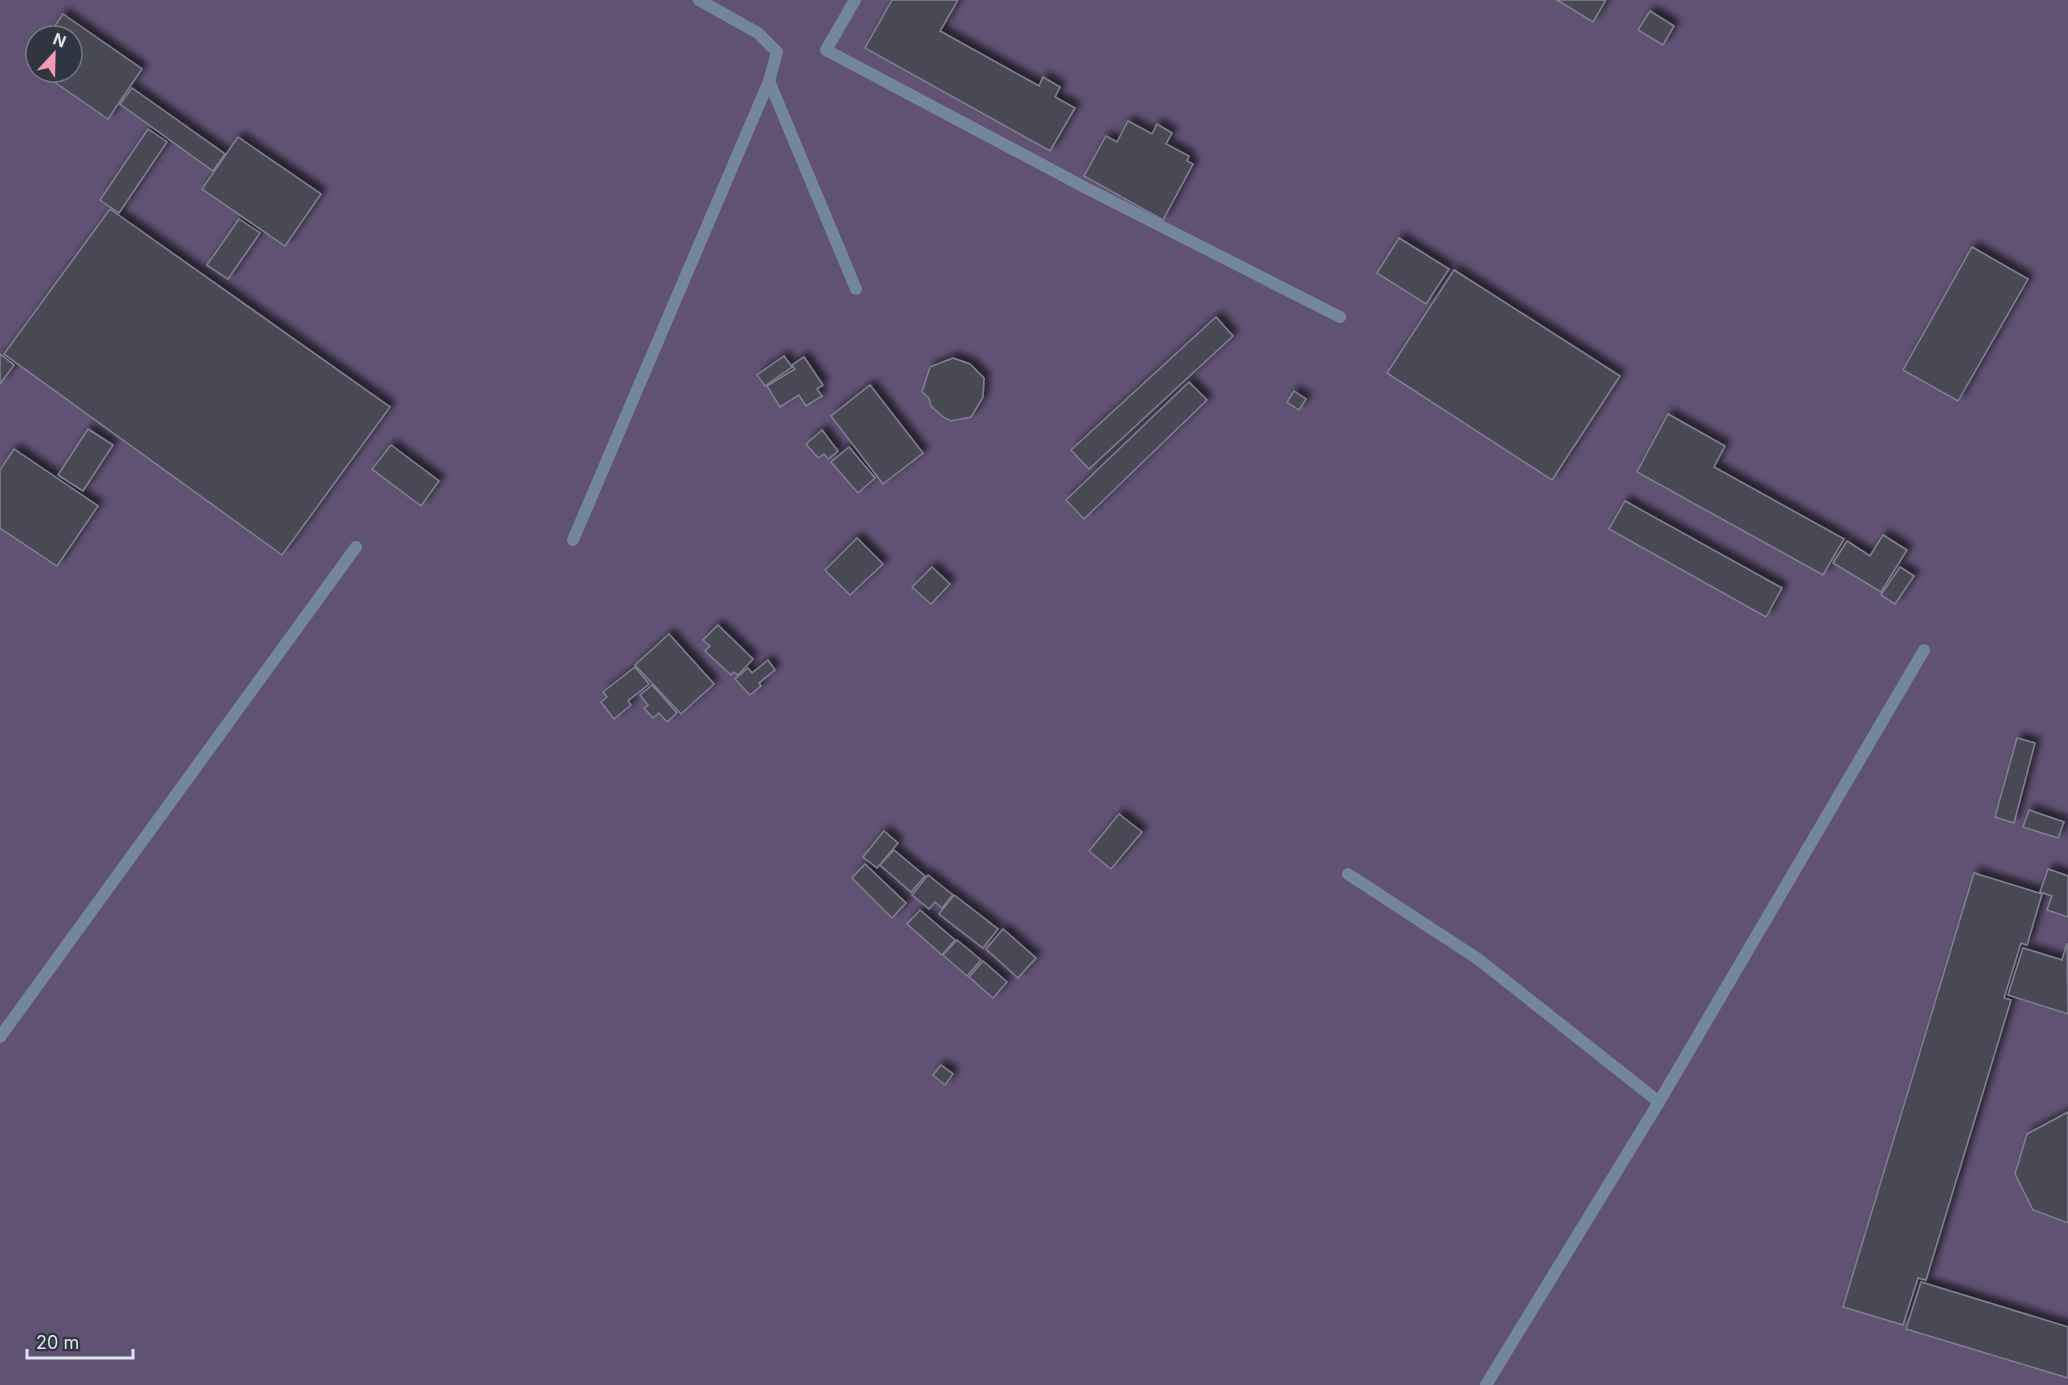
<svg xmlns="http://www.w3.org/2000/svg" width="2068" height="1385" viewBox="0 0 2068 1385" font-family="Inter,sans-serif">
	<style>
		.green { fill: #615274; fill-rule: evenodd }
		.building { fill: #494857; stroke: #808090; stroke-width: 1.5; filter: url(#shadow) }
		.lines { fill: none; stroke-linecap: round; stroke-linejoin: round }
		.lane { stroke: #74879a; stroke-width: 12 }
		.street { stroke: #74879a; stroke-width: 12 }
	</style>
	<defs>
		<filter id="shadow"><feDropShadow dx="5.5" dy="-5.5" stdDeviation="3" flood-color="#0009"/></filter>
	</defs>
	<rect width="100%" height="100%" fill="#2f3541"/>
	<path class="green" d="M0,0H2068V1385H0ZM36,36H72V72H36Z"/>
	<g class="building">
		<path d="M892,0H958L940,31L1039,86L1043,77L1060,87L1055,97L1075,108L1050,151L865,48Z"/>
		<path d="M1557,0H1606L1593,22Z"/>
		<path d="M1650,11L1674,26L1663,45L1638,30Z"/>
		<path d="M63,14L142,69L108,119L40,72H72V36H48Z"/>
		<path d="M36,53V69L28,64Z"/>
		<path d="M132,88L225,154L213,171L120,104Z"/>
		<path d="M1128,121L1152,134L1157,124L1172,133L1166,144L1189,156L1187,161L1193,164L1163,220L1084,176L1106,136L1117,142Z"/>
		<path d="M148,129L167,142L119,213L100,200Z"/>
		<path d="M238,137L321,194L285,246L202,189Z"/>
		<path d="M110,209L390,407L282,555L4,354Z"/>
		<path d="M239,219L260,233L228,279L207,265Z"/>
		<path d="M1399,238L1449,269L1426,304L1377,273Z"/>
		<path d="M1972,247L2028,279L1958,401L1903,370Z"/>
		<path d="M1454,270L1620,376L1552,480L1387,373Z"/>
		<path d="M1216,317L1233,336L1089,469L1071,450Z"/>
		<path d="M0,354L14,365L0,384Z"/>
		<path d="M784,356L792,367L765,386L757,375Z"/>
		<path d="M804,357L823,385L817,389L822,396L806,406L799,395L780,407L767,386L795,369L792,365Z"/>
		<path d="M953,358L970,364L984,378L983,397L971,417L951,421L943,417L931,406L929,398L922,392L930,367Z"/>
		<path d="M1189,382L1207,400L1084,519L1066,500Z"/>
		<path d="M870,385L923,453L883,484L831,416Z"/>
		<path d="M1294,391L1306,399L1299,410L1287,402Z"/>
		<path d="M1668,414L1725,446L1714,467L1844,539L1823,575L1637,472Z"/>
		<path d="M88,429L113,445L83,491L58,475Z"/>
		<path d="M822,430L838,451L828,459L824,454L818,458L806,444Z"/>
		<path d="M391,445L439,481L421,506L372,469Z"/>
		<path d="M849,447L875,478L858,493L831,462Z"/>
		<path d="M14,449L98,506L57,566L0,528V470Z"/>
		<path d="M1625,501L1782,588L1766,617L1609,529Z"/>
		<path d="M1883,535L1907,550L1881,592L1833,563L1847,541L1870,556Z"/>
		<path d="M857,538L883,564L850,595L825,570Z"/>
		<path d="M932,567L950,584L931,604L912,587Z"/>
		<path d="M1900,567L1914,576L1895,604L1881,595Z"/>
		<path d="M718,625L753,659L738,675L734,672L731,675L705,651L710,646L703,640Z"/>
		<path d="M669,634L714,684L681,714L635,665Z"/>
		<path d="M768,660L775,670L759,683L761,686L750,695L735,679L748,668L752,673Z"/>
		<path d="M635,667L649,684L628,701L631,705L614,719L601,702L607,697L603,692Z"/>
		<path d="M652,685L677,713L667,722L659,713L653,718L644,708L648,705L640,695Z"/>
		<path d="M2017,738L2035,743L2014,823L1995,817Z"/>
		<path d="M2029,810L2064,822L2058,838L2023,827Z"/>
		<path d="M1119,814L1142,832L1111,869L1089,851Z"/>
		<path d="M884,831L898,843L877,868L863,857Z"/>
		<path d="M894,850L925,876L911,892L880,865Z"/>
		<path d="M865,864L906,903L892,918L852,878Z"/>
		<path d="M2048,869L2068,876V917L2047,910L2052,896L2040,892Z"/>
		<path d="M1974,873L2042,894L2027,945L2021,943L2004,998L2011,1000L1926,1280L1918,1278L1903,1325L1843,1307Z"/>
		<path d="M928,875L953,895L942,908L935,902L929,909L912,895Z"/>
		<path d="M954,895L998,929L983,948L939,914Z"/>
		<path d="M920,910L955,940L942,955L907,924Z"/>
		<path d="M1003,929L1036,958L1018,978L986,949Z"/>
		<path d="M957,940L981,960L967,976L943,955Z"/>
		<path d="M2067,943L2068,1014L2008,995L2023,948L2062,960Z"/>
		<path d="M983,961L1007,982L993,998L969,977Z"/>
		<path d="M941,1065L953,1074L945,1085L933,1075Z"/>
		<path d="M2068,1112V1223L2033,1210L2015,1174L2027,1134Z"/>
		<path d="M1921,1282L2068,1327V1378L1906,1329Z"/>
	</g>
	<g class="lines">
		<g class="lane">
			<path d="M769,81L856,289"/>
			<path d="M1348,874L1478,959L1659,1102"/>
			<path d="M0,1037L356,547"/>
			<path d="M1486,1385L1659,1102L1924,650"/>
		</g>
		<g class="street">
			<path d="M855,0L826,50L1088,189L1340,317"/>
			<path d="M573,540L769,81L777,52L758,33L699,0"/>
		</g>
	</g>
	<g transform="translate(54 54) rotate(22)"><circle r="28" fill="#2f3541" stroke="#757b85" stroke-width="1.5"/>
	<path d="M0-4.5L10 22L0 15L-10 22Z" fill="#f09ab6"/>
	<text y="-9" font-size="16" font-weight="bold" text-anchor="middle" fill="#dfe3eb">N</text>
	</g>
	<path d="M27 1349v9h106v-9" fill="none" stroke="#dfe3eb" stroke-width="3"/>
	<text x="36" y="1349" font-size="18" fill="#dfe3eb" stroke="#2f3541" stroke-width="4.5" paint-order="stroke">20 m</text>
</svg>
